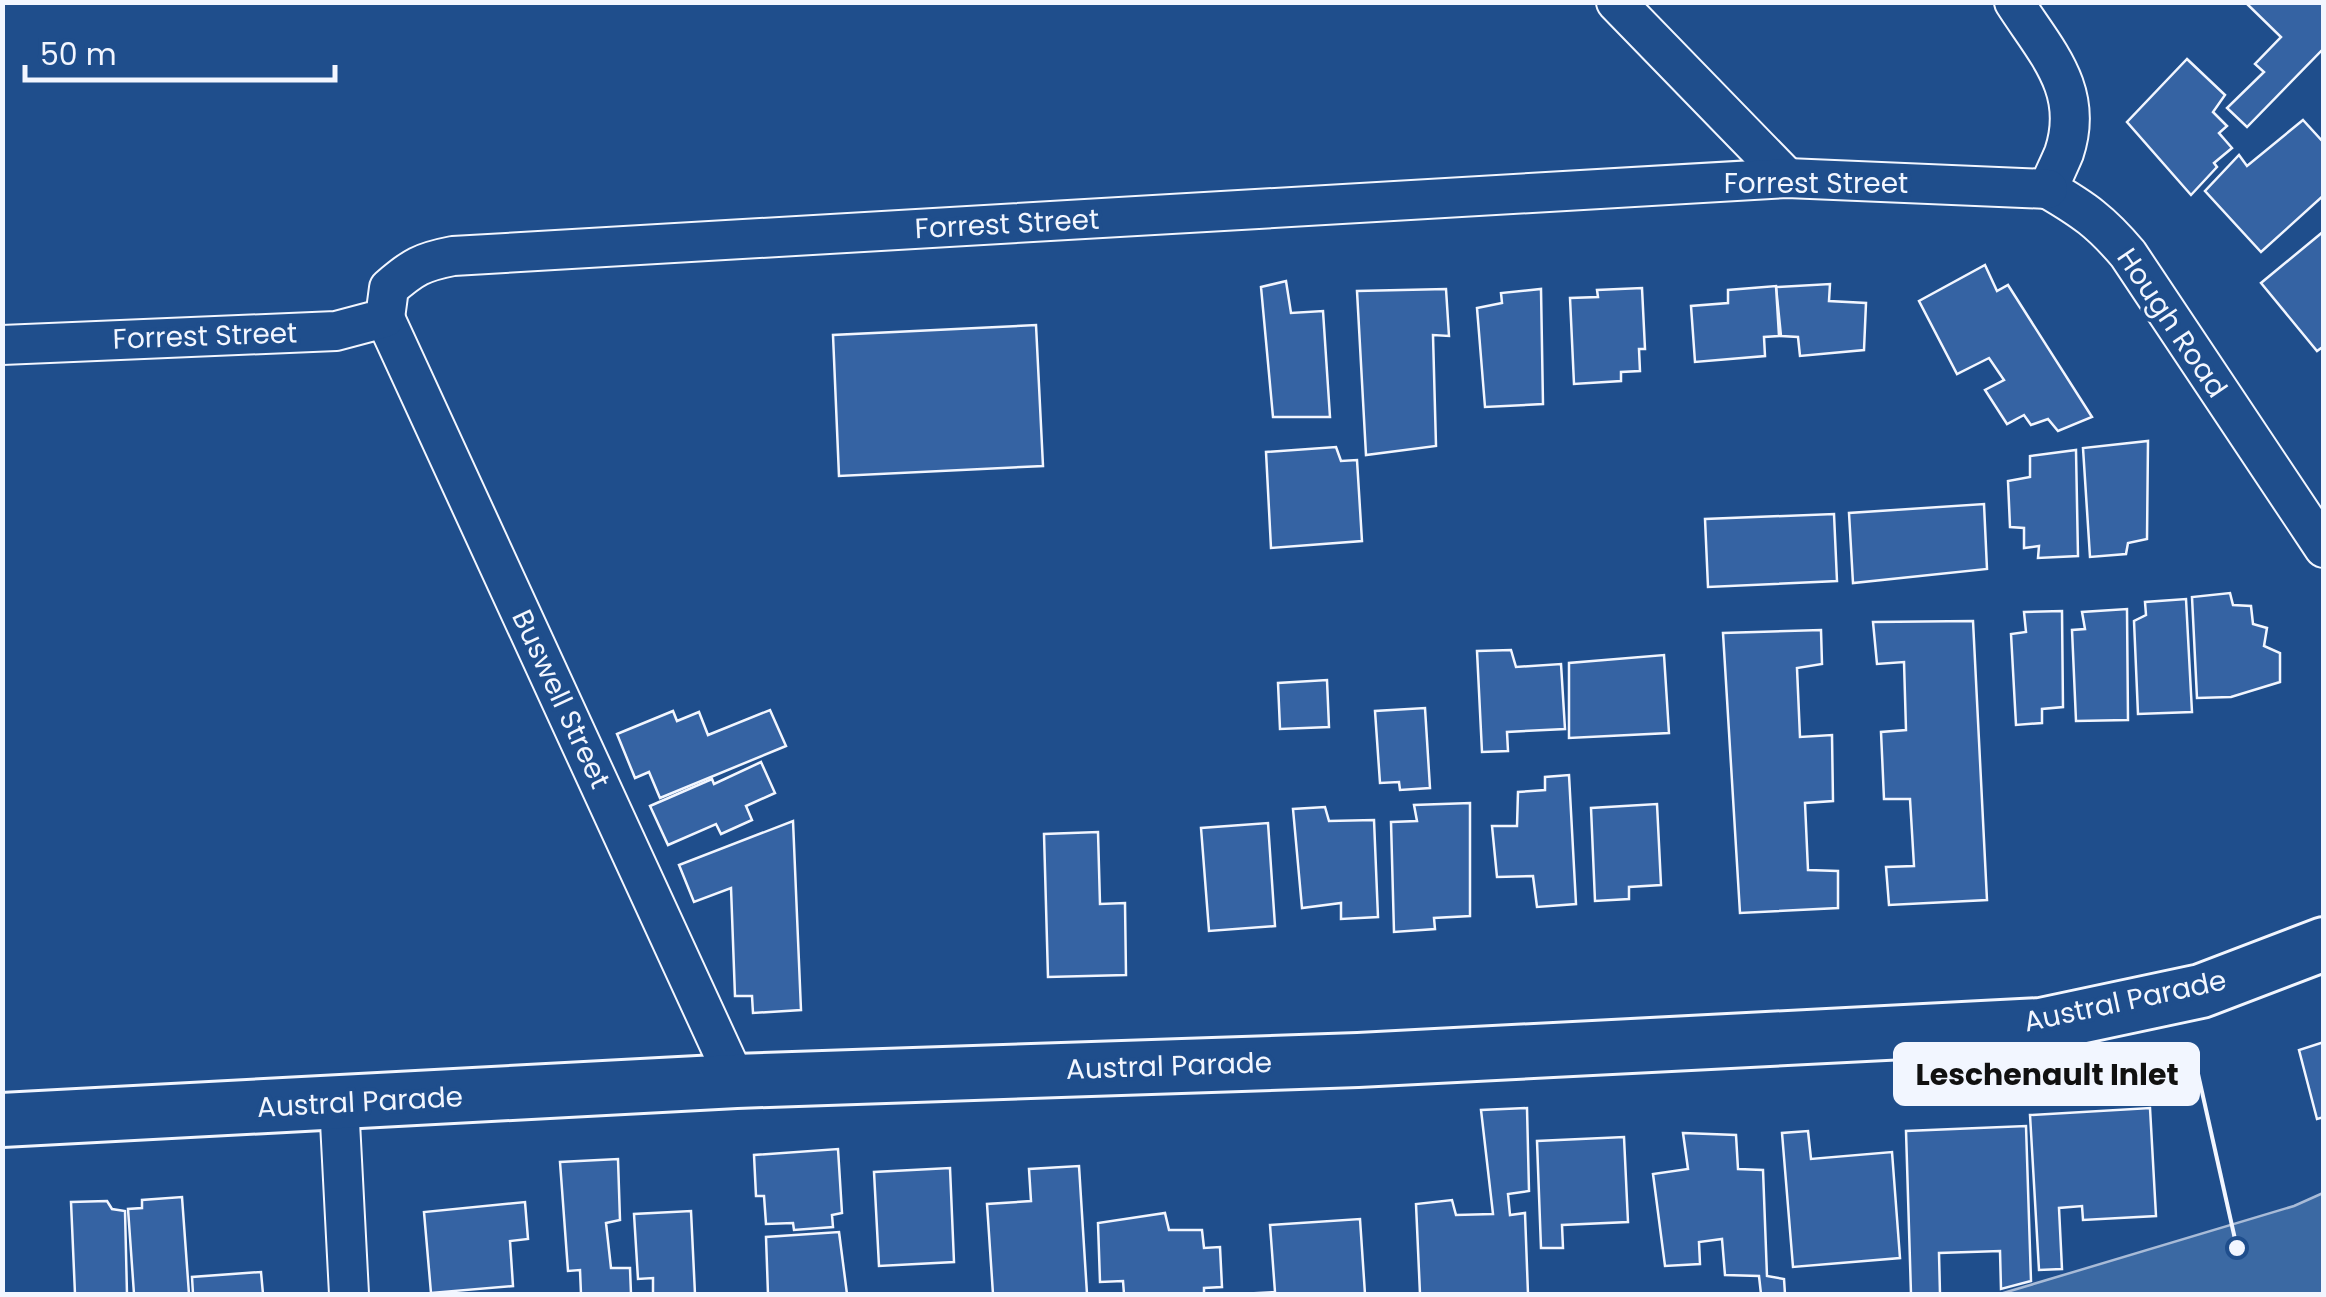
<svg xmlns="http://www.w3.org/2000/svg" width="2326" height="1297" viewBox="0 0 2326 1297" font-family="Poppins,sans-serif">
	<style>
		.water { fill: #3b69a3; stroke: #a8bbd7; stroke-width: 2.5 }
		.building { fill: #3563a3; stroke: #f2f6ff; stroke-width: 2.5 }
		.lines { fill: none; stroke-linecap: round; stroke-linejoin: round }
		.street-casing { stroke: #f2f6ff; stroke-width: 42 }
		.secondary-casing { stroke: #f2f6ff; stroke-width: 58 }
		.street { stroke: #1f4e8c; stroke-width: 38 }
		.secondary { stroke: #1f4e8c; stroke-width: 52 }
		.labels { text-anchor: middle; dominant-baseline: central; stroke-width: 8; stroke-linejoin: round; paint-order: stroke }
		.street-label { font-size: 28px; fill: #f2f6ff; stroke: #1f4e8c }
		.leader { fill: none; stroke: #f2f6ff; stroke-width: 4 }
		.callout-dot { fill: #f2f6ff; stroke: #1f4e8c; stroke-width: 4 }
		.callout { fill: #f2f6ff; stroke: #f2f6ff; stroke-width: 4 }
		.callout-label { font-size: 30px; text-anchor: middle; font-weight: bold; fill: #111 }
	</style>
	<rect width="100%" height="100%" fill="#1f4e8c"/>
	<path class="water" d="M2323,1193V1294H2000L2294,1206Z"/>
	<g class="building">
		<path d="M2245,2H2324V48L2247,127L2227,108L2264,72L2255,64L2281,37Z"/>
		<path d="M2187,59L2225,95L2213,112L2227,126L2219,133L2232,148L2214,163L2217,167L2191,195L2127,122Z"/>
		<path d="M2303,120L2324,143V195L2261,252L2205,191L2239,155L2247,166Z"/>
		<path d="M2324,231V346L2317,351L2261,283Z"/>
		<path d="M1985,265L1997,291L2008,285L2092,417L2058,431L2048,419L2031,425L2024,415L2007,424L1985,390L2004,380L1989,358L1957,374L1919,301Z"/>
		<path d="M1286,281L1291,313L1323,311L1330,417H1273L1261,287Z"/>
		<path d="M1830,284L1829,301L1866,303L1864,350L1800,356L1798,337L1781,336L1776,287Z"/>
		<path d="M1776,286L1779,336L1764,337L1765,356L1695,362L1691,306L1728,303V290Z"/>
		<path d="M1642,288L1645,349H1639L1640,371L1621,372V381L1574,384L1570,298L1598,297L1597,290Z"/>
		<path d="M1446,289L1449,336L1433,335L1436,446L1366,455L1357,291Z"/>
		<path d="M1541,289L1543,404L1485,407L1477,308L1502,303L1501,293Z"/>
		<path d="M1036,325L1043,466L839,476L833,335Z"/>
		<path d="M2148,441L2147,539L2128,543L2126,554L2090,557L2083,448Z"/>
		<path d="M1336,447L1341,461L1357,460L1362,541L1271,548L1266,452Z"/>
		<path d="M2076,450L2078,556L2038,558L2039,546L2024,548V528L2010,527L2008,481L2030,477V456Z"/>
		<path d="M1984,504L1987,569L1853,583L1849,513Z"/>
		<path d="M1834,514L1837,581L1708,587L1705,519Z"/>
		<path d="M2230,593L2233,605L2251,606L2253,624L2267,628L2264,646L2280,653V682L2231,697L2197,698L2192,597Z"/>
		<path d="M2186,599L2192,712L2138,714L2134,621L2146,615L2145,602Z"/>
		<path d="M2127,609L2128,720L2076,721L2072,630L2085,629L2082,612Z"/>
		<path d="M2062,611L2063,707L2042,709V723L2016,725L2011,634L2026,632L2024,612Z"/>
		<path d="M1973,621L1987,900L1889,905L1886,867L1914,866L1910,799H1884L1881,732L1906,730L1904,662L1877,664L1873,622Z"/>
		<path d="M1821,630L1822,664L1797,668L1800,737L1832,735L1833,801L1805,803L1808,870L1838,871V908L1740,913L1723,633Z"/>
		<path d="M1511,650L1516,667L1561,664L1565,729L1507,732L1508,751L1482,752L1477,651Z"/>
		<path d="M1664,655L1669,733L1569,738V663Z"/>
		<path d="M1327,680L1329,727L1280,729L1278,683Z"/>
		<path d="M1425,708L1430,788L1400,790L1399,782L1380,783L1375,711Z"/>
		<path d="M770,710L786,746L660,798L649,772L635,778L617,734L673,711L677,721L699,712L708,735Z"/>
		<path d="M761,762L775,793L746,806L752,820L721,834L716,824L668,845L650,806L712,779L714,784Z"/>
		<path d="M1569,775L1576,904L1537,907L1533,876L1497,877L1492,826H1517L1518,792L1545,790V777Z"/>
		<path d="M1470,803V916L1434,918L1435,929L1394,932L1391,822L1417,821L1414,805Z"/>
		<path d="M1657,804L1661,885L1629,887V899L1595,901L1591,808Z"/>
		<path d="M1325,807L1329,821L1374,820L1378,917L1341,919V903L1302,908L1293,809Z"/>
		<path d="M793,821L801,1010L753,1013L752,996H735L731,888L694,902L679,865Z"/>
		<path d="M1268,823L1275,926L1209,931L1201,828Z"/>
		<path d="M1098,832L1100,904L1125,903L1126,975L1048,977L1044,834Z"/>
		<path d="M2324,1042V1117L2317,1119L2299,1050Z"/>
		<path d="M1527,1108L1529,1191L1508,1194L1510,1215L1525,1213L1528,1294H1420L1416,1204L1452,1200L1456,1215L1493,1214L1481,1110Z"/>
		<path d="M2150,1108L2156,1216L2083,1220L2082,1206L2059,1208L2062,1269L2039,1270L2030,1115Z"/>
		<path d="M2026,1126L2031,1281L2001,1289L2000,1251L1939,1253L1940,1294H1911L1906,1131Z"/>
		<path d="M1808,1131L1811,1159L1892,1152L1900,1258L1793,1267L1782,1133Z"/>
		<path d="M1683,1133L1736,1135L1738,1169L1763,1170L1767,1276L1784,1279L1785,1294H1761L1759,1276L1725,1275L1722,1239L1699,1242L1700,1264L1665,1266L1653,1174L1688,1169Z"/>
		<path d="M1624,1137L1628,1222L1562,1225L1563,1248H1541L1537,1141Z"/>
		<path d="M838,1149L842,1213L832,1215L833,1227L794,1230L793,1223L766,1224L764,1196H756L754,1155Z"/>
		<path d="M618,1159L620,1220L606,1223L611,1268H630L631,1294H581L580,1270L568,1271L560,1162Z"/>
		<path d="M1079,1166L1087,1294H993L987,1204L1031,1201L1029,1169Z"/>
		<path d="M950,1168L954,1262L879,1266L874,1172Z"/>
		<path d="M182,1197L189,1294H134L128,1209L142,1208V1200Z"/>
		<path d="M107,1201L112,1209L125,1211L127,1294H75L71,1202Z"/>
		<path d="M525,1202L528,1239L510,1241L513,1286L431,1293L424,1212Z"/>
		<path d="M691,1211L695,1294H653V1278L638,1279L634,1214Z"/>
		<path d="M1165,1213L1169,1230H1202L1204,1248L1220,1247L1222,1287L1204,1288V1294H1124L1123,1281L1100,1282L1098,1223Z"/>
		<path d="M1360,1219L1365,1294H1240L1275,1292L1270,1225Z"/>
		<path d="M839,1232L847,1294H768L766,1237Z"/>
		<path d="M261,1272L263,1294H193L192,1277Z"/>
	</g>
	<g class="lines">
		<defs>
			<g id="street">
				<path d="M1616,2L1787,178"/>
				<path d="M2014,2C2046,52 2085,90 2064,153C2059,165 2053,177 2048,189C2084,210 2101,222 2128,254L2324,548"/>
				<path d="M385,318L736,1081"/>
				<path d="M2,345L336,331L385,318L389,288C413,267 422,262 453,256L1787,178L2048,189"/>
				<path d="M339,1103L349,1294"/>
			</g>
			<path id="secondary" d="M2,1120L736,1081L1358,1060L2041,1025L2201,991L2324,944"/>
		</defs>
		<use href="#street" class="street-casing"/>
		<use href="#secondary" class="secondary-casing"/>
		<use href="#street" class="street"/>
		<use href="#secondary" class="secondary"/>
	</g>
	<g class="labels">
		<g class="street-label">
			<text x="1816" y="183">Forrest Street</text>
			<text transform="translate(1007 224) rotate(-3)">Forrest Street</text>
			<text transform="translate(2172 323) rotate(56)">Hough Road</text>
			<text transform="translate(205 336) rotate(-2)">Forrest Street</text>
			<text transform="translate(561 699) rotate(65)">Buswell Street</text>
			<text transform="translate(2125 1001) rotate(-12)">Austral Parade</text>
			<text transform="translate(1169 1066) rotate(-2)">Austral Parade</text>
			<text transform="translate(360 1102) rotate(-3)">Austral Parade</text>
		</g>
	</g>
	<path class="leader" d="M2237 1248L2198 1074"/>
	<circle class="callout-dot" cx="2237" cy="1248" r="10"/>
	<rect class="callout" x="1895" y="1044" width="303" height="60" rx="10"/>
	<g class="callout-label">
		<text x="2047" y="1085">Leschenault Inlet</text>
	</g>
	<rect width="2326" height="1297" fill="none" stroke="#f2f6ff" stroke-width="10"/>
	<path d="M25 65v15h310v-15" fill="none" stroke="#f2f6ff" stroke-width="5"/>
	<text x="40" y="65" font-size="30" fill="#f2f6ff" stroke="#1f4e8c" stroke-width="8" paint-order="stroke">50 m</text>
</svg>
